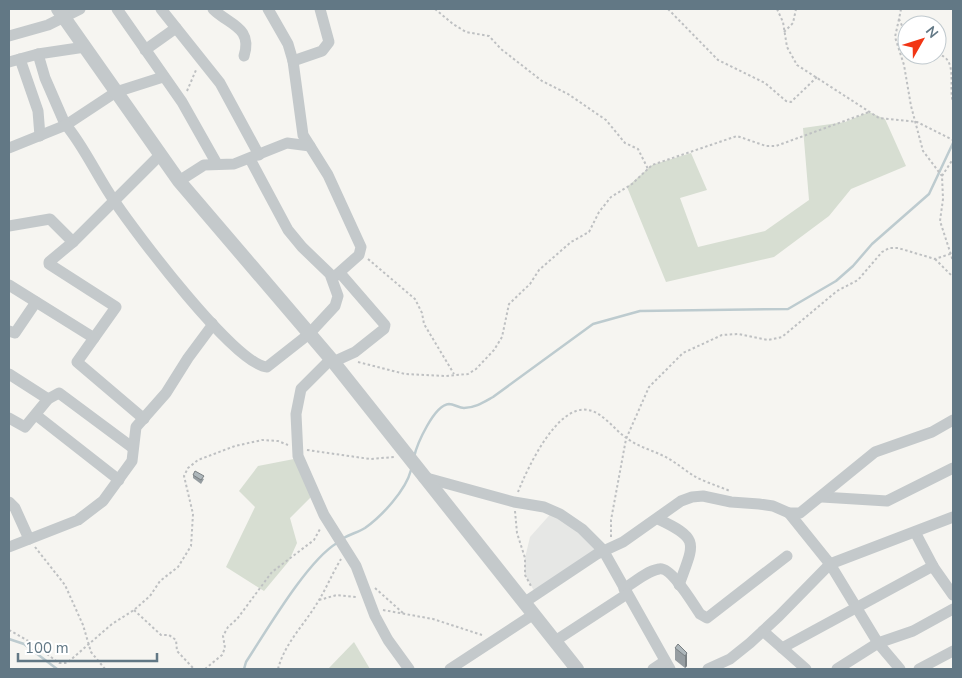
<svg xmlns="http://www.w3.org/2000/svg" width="962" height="678" viewBox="0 0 962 678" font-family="'Nunito Sans',sans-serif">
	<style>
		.built { fill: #e6e7e5 }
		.green { fill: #d7ded2 }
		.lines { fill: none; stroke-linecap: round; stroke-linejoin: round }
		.stream { stroke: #bdcbcf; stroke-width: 2.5 }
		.path { stroke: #bec0c2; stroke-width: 2; stroke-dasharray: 2.5 2.5; stroke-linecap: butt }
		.minor { stroke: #c4c9cb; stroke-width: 11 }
		.tertiary { stroke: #c4c9cb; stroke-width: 14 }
		.wall { fill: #969da1 }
		.shaded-wall { fill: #7a8083 }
		.building { fill: #aeb7bb; stroke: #7a8083 }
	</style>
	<rect width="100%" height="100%" fill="#f6f5f1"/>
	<path class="built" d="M555,509L603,547L536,594L525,575V558L530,537Z"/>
	<g class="green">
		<path d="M869,112L885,119L906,166L851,189L829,216L774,257L666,282L627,187L652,165L691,153L707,190L680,198L698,247L765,231L809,200L803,128L845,122Z"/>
		<path d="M294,459L311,497L290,518L297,543L289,561L264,591L226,567L255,507L239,491L258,466Z"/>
		<path d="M354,642L370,669H328Z"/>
	</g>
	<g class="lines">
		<g class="stream">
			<path d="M414,457C417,444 434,405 449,404C454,404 459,408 464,408C475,408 484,402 493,397L593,324L640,311L788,309L836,281L853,266L872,244L929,194L953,143"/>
			<path d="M344,538C350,534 359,532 365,528C382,516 406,490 411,470"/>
			<path d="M9,639L24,644L57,669"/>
			<path d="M244,669L246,662C267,630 307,561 337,543"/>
		</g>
		<g class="path">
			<path d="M435,9L453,24L466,32L489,36L501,49L542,81L568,94L606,120L625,143L638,149L648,169"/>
			<path d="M668,9L718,60L765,83L786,101L791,102L818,76"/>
			<path d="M777,9L783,22L787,47L797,65L879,118L917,122L953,140"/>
			<path d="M901,9L899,19L907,37"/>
			<path d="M899,19L895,37L904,65L911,106L923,151L942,176L943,199L940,221L953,261"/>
			<path d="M784,32L793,23L796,9"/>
			<path d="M937,54C959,58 948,87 953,102"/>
			<path d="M187,91L196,70"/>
			<path d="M942,176L953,159"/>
			<path d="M368,259L415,299L422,313L424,324L454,374"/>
			<path d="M935,259L953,277"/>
			<path d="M358,362L405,374L446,376L468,374L476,369L494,350L502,337L509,304L530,284L539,270L571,242L589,232L599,212L611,197L632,184L652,165L737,136L766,146H776L869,112"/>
			<path d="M307,450L370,459L394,457"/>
			<path d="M518,492C527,469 557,404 588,410C603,412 615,431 628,439C640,448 656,451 669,459C678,464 686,471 694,476C705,482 718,486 730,491"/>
			<path d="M515,511L517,533L525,558V575L531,586"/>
			<path d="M611,537V520L626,439L649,387L683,353L722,335L738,334L768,340L782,337L837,291L858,280L882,252L889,248H898L935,259L953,253"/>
			<path d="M35,547L65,585L83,625L91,652L105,669"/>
			<path d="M375,588L403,613"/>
			<path d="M319,600L337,595L356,597"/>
			<path d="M134,610L161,635H169L176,640L177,651L194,669"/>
			<path d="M383,610L433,619L482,635"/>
			<path d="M9,630L32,643L59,663H67L112,624L134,610L150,596L160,581L178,567L191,546L193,514L184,476L188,468L198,460L235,446L262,440L278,441L288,445"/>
			<path d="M9,669H22"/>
			<path d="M205,669L222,655L225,648L223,636L228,627L237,619L272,572L314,540L320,529"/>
			<path d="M278,669C285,642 306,623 319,600C327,587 333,572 341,559"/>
		</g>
		<g class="minor">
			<path d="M117,9L182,102L217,164"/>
			<path d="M161,9L220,83L259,155"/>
			<path d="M213,9C229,25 253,27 244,56"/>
			<path d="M268,9L288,44L293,61L303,135L328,175L361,247L359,255L333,278"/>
			<path d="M9,36L48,25L80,9"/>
			<path d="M145,50L176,28"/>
			<path d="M38,54L45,78L65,124"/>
			<path d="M20,59L38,111L40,136"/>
			<path d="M293,61L322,51L329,42L320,9"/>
			<path d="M9,62L38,54L85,47"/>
			<path d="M66,125L116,92L163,77"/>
			<path d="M9,148L66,125C85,148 98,178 115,202C136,233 235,365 267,367L309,334L335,306L338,296L330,274L302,247L288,230L250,159"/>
			<path d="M179,181L204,165L234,164L287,143L310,146"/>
			<path d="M9,226L50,219L73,242L160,155"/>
			<path d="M73,242L49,262V264L116,307L77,362L144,419"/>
			<path d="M9,285L94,338"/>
			<path d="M9,331L15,333L36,302"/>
			<path d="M331,359L301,389L296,414L298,456L324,515L356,566L375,616L388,640L409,669"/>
			<path d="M333,362L355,352L384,329L385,325L340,273"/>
			<path d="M9,374L48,399"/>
			<path d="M36,415L119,480"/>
			<path d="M9,418L25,427L48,399L59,393L133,448"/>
			<path d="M423,477L514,502L544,507L560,514L582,529L603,550L670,669"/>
			<path d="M822,497L887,501L953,468"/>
			<path d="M9,502L15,508L29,539"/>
			<path d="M789,513L830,564L878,643L900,669"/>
			<path d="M658,519C701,539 694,543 679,585"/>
			<path d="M915,532L934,568L953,595"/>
			<path d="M9,547L78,520L103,501L132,461L136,427L166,393L188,358L211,327L212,323"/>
			<path d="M624,589C634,582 647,571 659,569C671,566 693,604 700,614L707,618L787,556"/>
			<path d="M525,602L597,554L623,542L681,501L692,497L703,496L731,502L759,504L773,506L789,513H800L875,452L932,432L953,420"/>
			<path d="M763,631L806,669"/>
			<path d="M555,641L627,594"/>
			<path d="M782,648L933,566"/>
			<path d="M450,669L534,614"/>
			<path d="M653,669L665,661"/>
			<path d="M708,669L730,659L750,643L779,616L830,564L953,517"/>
			<path d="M837,669L878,643L913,631L953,609"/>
			<path d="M919,669L953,651"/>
		</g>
		<path class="tertiary" d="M58,9L179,181L331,359L577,669"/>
	</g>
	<g class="wall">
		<path d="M193,475L204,479L201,484L193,478Z"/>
		<path d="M675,648L687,653V666L685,668L675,660Z"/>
	</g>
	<path class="shaded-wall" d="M687,653V666L685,668V656Z"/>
	<g class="building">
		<path d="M195,471L204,476L201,480L193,475Z"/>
		<path d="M678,644L687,653L685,656L675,648Z"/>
	</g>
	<rect width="962" height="678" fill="none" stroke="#627885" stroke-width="20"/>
	<g transform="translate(922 40) rotate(51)"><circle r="24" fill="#ffffff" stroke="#c0c9ce"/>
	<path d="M0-4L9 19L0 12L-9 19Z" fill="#f23514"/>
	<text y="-8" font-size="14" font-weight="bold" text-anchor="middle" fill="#627885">N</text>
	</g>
	<path d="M18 653v8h139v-8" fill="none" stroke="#627885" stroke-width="2.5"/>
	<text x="25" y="653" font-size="15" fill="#627885" stroke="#ffffff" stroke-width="4" paint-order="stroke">100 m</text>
</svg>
